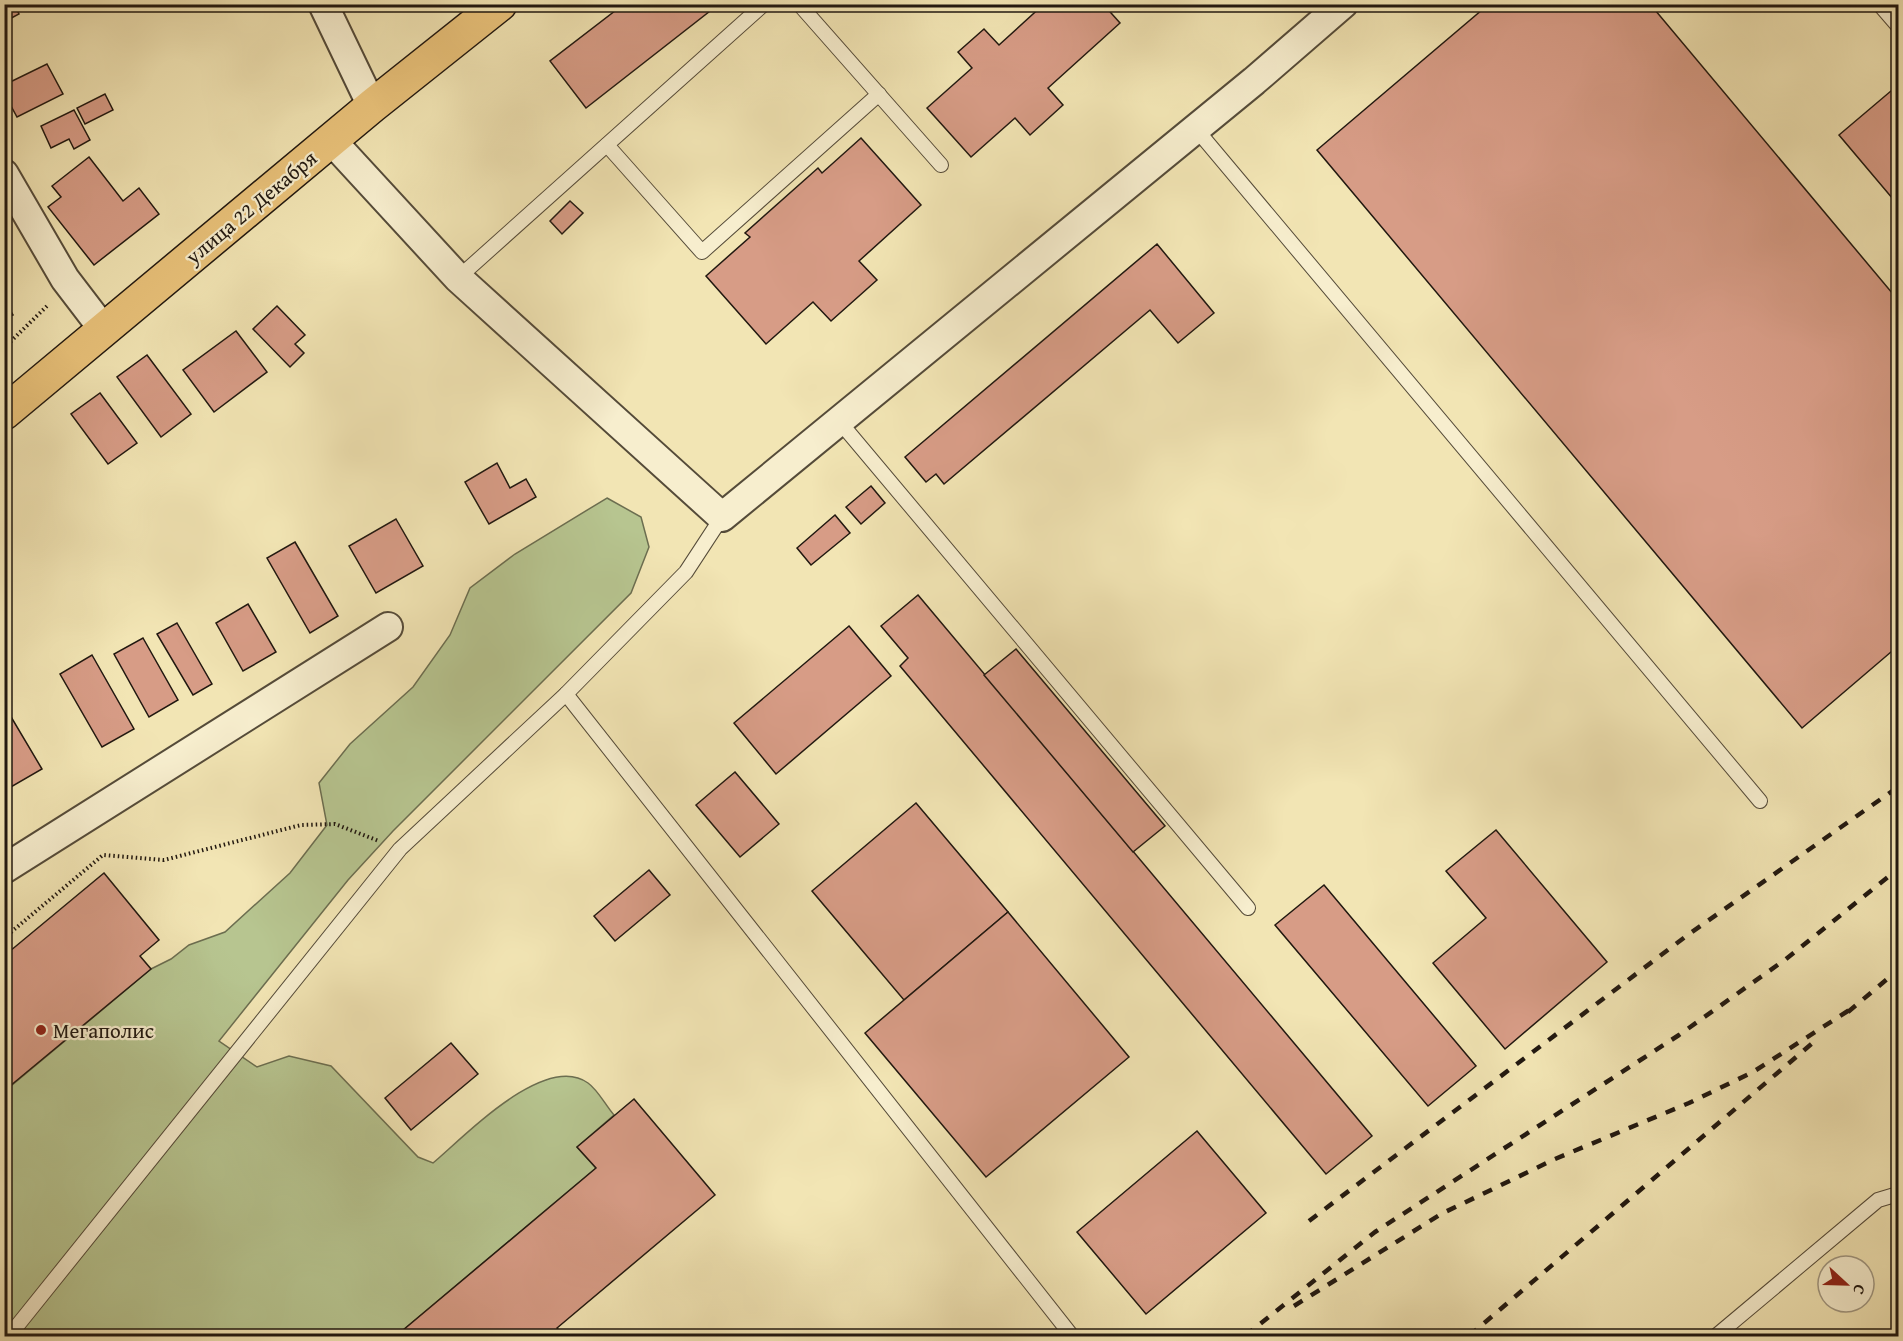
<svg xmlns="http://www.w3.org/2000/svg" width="1903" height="1341" viewBox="0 0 1903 1341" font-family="'Gentium Book Plus',serif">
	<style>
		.green { fill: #b7c590; stroke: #6c6e50; stroke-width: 1.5 }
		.building { fill: #d79c86; stroke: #211810; stroke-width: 1.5 }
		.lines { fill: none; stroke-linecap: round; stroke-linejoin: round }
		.service-casing { stroke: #554b39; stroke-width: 16 }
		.minor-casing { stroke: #554b39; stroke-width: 32 }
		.primary-casing { stroke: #211810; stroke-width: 36 }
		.path { stroke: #211810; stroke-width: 4; stroke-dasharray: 1.5 3; stroke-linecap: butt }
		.service { stroke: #f7eece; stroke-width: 14 }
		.minor { stroke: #f7eece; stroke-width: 28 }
		.primary { stroke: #e9c27a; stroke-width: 33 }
		.rail { stroke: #211810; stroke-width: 4.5; stroke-dasharray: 10 10; stroke-linecap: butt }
		.poi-dot { fill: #8f2418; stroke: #f7eece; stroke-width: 2 }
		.labels { text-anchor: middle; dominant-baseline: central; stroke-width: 4.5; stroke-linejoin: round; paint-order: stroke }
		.street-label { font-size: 21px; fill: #211810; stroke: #f7eece }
		.poi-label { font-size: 21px; fill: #211810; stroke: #f7eece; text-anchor: start }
	</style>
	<rect width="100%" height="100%" fill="#f2e5b4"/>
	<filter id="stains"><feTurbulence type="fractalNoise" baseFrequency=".00333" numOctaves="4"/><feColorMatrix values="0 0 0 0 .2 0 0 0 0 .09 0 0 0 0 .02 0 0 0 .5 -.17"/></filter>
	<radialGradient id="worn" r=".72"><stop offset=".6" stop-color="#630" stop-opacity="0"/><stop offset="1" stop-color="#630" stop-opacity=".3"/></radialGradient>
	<path class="green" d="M607,498L641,517L649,547L631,593L393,831L348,880L219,1041L257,1067L289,1056L331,1066L418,1157L433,1163C465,1136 545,1052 588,1083C598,1090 606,1106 614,1115L577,1147L596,1168L396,1336H5V1091L151,969L171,959L189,945L225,932L290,873L327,825L319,783L350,744L413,687L450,635L470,588L515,554Z"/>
	<g class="building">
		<path d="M4,4H14L19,14L4,22Z"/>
		<path d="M624,4H719L586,108L550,61Z"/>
		<path d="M1044,4H1103L1120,23L1048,88L1063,105L1030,135L1015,118L971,157L927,108L972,68L958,52L984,29L999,45Z"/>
		<path d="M1489,4H1650L1898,300V646L1802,728L1317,150Z"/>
		<path d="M47,64L63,94L17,117L4,93V85Z"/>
		<path d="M1898,85V205L1839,135Z"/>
		<path d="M105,94L113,110L85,124L77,108Z"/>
		<path d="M74,110L90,140L74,149L69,139L51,148L41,126Z"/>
		<path d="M861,138L921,205L859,261L877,280L831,321L813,302L766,344L706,276L750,237L745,233L818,168L822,173Z"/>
		<path d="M89,157L123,201L139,188L159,214L94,265L48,207L61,197L52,186Z"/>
		<path d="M570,201L583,213L562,234L550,221Z"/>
		<path d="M1157,244L1214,313L1178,343L1150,310L944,484L936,474L926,482L905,457Z"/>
		<path d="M4,300L13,315L4,319Z"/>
		<path d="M277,306L305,335L295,344L304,353L290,367L253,329Z"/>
		<path d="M236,331L267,372L214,412L183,370Z"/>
		<path d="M147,355L191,414L161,437L117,377Z"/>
		<path d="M100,393L137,443L108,464L71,414Z"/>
		<path d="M497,463L510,488L526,479L536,497L489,524L465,482Z"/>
		<path d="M871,486L885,503L861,524L846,507Z"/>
		<path d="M835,515L850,533L811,565L797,548Z"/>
		<path d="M396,519L423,566L376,593L349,546Z"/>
		<path d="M295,542L338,616L310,633L267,558Z"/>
		<path d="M918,595L1372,1136L1326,1174L900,666L908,658L881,626Z"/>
		<path d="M248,604L276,652L243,671L216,623Z"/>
		<path d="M177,623L212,684L193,695L157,634Z"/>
		<path d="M849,626L891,676L776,774L734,723Z"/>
		<path d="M143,638L178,700L149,717L114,654Z"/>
		<path d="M1016,649L1165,826L1133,852L984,675Z"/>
		<path d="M92,655L134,729L102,747L60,674Z"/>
		<path d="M4,705L42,769L4,791Z"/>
		<path d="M735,772L779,824L740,857L696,805Z"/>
		<path d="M916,803L1008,912L904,1000L812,891Z"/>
		<path d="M1496,830L1607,962L1505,1049L1433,963L1486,918L1446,871Z"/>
		<path d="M649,870L670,895L615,941L594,916Z"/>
		<path d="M104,873L159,940L140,956L151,969L4,1091V956Z"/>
		<path d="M1324,885L1476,1066L1428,1106L1275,925Z"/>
		<path d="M1008,912L1129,1057L986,1177L865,1033Z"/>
		<path d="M451,1043L478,1074L411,1130L385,1098Z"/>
		<path d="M634,1099L715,1195L557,1328L564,1336H396L596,1168L577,1147Z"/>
		<path d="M1197,1131L1266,1213L1146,1314L1077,1232Z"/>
	</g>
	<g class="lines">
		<defs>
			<g id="service">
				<path d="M799,4L941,165"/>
				<path d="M1879,4L1898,26"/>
				<path d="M1196,129L1760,801"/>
				<path d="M607,145L702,252L879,94"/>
				<path d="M458,278L764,4"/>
				<path d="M839,421L1248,908"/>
				<path d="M566,694L1072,1336"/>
				<path d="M9,1336L400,849L566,694L686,572L722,517"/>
				<path d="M1716,1336L1878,1200L1898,1194"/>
			</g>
			<g id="minor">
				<path d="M323,4L372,106"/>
				<path d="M331,140L458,278L722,517L1254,81L1343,4"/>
				<path d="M4,174L65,279L104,330"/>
				<path d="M4,869L388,627"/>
			</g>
			<path id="primary" d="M4,413L372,106L500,4"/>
		</defs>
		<use href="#service" class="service-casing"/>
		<use href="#minor" class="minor-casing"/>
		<use href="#primary" class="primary-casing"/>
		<g class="path">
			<path d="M4,348L47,306"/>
			<path d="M4,938L103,855L164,860L301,825L335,824L379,841"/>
		</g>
		<use href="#service" class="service"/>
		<use href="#minor" class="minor"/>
		<use href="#primary" class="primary"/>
		<g class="rail">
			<path d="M1848,1012L1898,970"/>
			<path d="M1309,1221L1689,934L1898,787"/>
			<path d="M1294,1306L1441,1214L1555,1159L1689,1103L1753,1072L1854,1007"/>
			<path d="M1245,1336L1375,1232L1679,1035L1786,959L1898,869"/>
			<path d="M1469,1336L1816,1040"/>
		</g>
	</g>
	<circle class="poi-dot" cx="41" cy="1030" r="6"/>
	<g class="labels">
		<g class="street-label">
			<text transform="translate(251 207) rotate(-40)">улица 22 Декабря</text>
		</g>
		<g class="poi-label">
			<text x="53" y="1030">Мегаполис</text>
		</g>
	</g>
	<rect width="1903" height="1341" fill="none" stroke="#f2e5b4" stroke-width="24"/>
	<rect x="6" y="6" width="1891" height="1329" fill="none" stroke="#211810" stroke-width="3"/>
	<rect x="12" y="12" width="1879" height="1317" fill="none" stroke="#211810" stroke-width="1.5"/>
	<g transform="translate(1846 1284) rotate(112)"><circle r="28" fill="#f7eece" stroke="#a19882" stroke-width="1.5"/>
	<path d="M0-4.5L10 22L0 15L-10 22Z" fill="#8f2418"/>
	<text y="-9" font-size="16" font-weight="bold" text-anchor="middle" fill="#211810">С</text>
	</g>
	<rect width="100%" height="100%" filter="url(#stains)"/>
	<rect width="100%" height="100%" fill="url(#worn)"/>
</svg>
